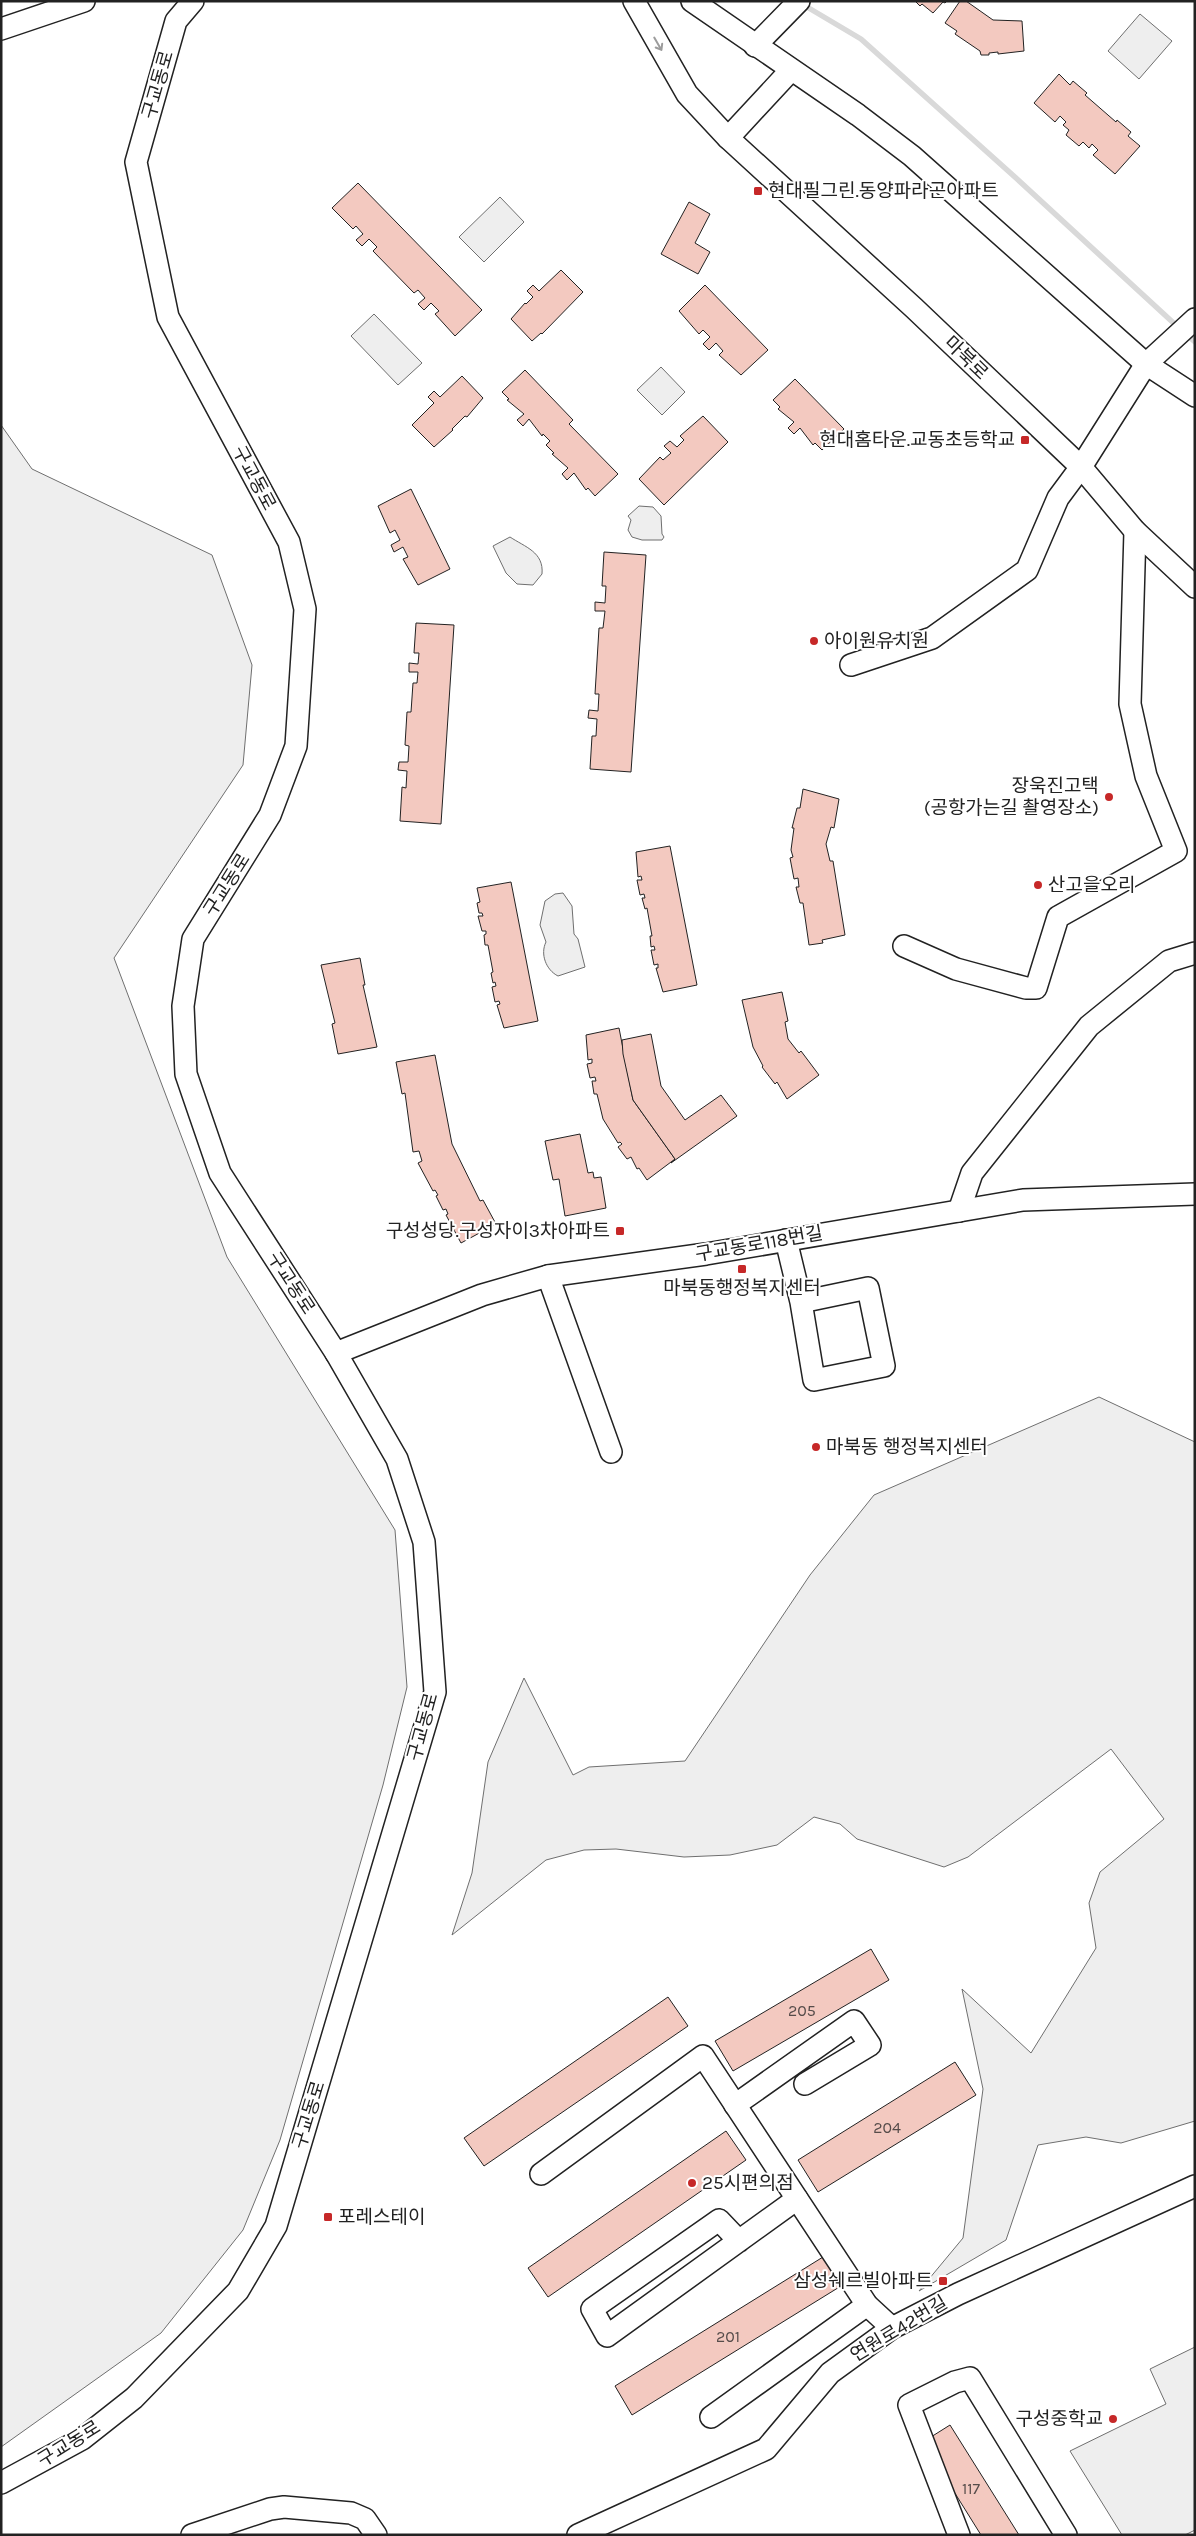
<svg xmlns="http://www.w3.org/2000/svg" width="1196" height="2536" viewBox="0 0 1196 2536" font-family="Karla,'Noto Sans KR',sans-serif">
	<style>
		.green { fill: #eee; stroke: #6f6f6f }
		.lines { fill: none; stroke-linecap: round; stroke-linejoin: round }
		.stream { stroke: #d9d9d9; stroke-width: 5.5 }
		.building { fill: #f3c9c0; stroke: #222 }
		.minor-casing { stroke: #222; stroke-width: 24 }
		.minor { stroke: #fff; stroke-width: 21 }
		.oneway { stroke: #9c9c9c }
		.poi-dot { fill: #c62828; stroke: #fff; stroke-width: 2 }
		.labels { text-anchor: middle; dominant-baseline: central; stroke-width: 4; stroke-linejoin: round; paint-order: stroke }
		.number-label { font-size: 16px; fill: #564c4a }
		.street-label { font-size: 19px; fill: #222; stroke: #fff }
		.poi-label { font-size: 19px; fill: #222; stroke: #fff; text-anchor: start }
	</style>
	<rect width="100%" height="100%" fill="#fff"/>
	<g class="green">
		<path d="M1140,14L1172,41L1139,79L1108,51Z"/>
		<path d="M500,197L524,222L484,262L459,237Z"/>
		<path d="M374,314L422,363L398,385L351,336Z"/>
		<path d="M661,367L685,392L662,415L637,390Z"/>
		<path d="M1,425L32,469L212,555L252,665L243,765L114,958L227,1257L395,1530L407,1687L383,1785L280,2140L243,2230L161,2333L1,2447Z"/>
		<path d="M639,506L653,507L661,516L662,534L664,537L662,540H642L632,537L628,530L631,520L628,516Z"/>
		<path d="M510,537C525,547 544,552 542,574L533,585L517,584L506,573L493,546Z"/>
		<path d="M563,893L572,906L574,934L578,939L585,967L558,976C546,970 540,954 546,942L540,925L545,901L555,894Z"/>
		<path d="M1099,1397L1195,1442V2121L1121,2143L1086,2137L1038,2145L1006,2240L919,2291L963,2238L983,2089L962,1989L1031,2053L1096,1948L1089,1903L1100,1872L1164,1819L1111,1749L968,1857L944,1867L857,1839L840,1824L814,1817L777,1845L730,1855L684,1857L616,1849L584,1850L546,1860L452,1935L472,1873L488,1762L524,1678L573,1775L589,1767L685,1761L810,1575L874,1495Z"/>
		<path d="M1195,2347V2530L1185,2535H1122L1070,2451L1166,2404L1150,2369Z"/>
	</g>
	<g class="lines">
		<g class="stream">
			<path d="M802,4L861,39L1016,178L1179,328"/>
			<path d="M1186,334L1195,342"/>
		</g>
	</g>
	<g class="building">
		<path d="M915,1H947L945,3L943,2L933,13L922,4L920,6Z"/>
		<path d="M960,1H966L993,20L1022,21L1024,51L998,54V52L989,53V55H981L980,51L955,34L957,31L945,23Z"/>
		<path d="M1059,74L1070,85L1073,81L1087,93L1085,95L1116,122L1117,120L1131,132L1128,136L1140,146L1115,174L1093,155L1098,150L1092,144L1089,148L1083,142L1079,146L1066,135L1069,130L1063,125L1066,122L1060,116L1055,122L1034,103Z"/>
		<path d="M358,183L482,310L455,336L435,314L439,311L431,303L424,310L418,304L425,298L418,290L414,293L373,251L377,247L369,239L362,246L356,240L363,234L356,226L353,229L332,208Z"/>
		<path d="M689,202L710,214L695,243L710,252L698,274L661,254Z"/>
		<path d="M561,270L583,292L542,334L541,333L532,341L511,319L525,303L526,304L533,297L527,291L533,285L539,291Z"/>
		<path d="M705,285L768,350L741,375L719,355L723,351L716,343L709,350L703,344L710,337L703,330L699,334L679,311Z"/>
		<path d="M525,370L573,420L569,424L618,474L595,496L588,488L586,490L574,473L567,480L562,474L568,468L552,454L554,453L546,445L550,441L543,434L542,436L529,419L523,426L517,420L524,414L507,400L509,399L502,392Z"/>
		<path d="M462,376L483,398L467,417L465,416L452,429L453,430L434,447L412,425L434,403L428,397L434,391L440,397Z"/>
		<path d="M795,379L844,429L822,450L815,443L813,445L800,428L794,434L788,428L794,422L778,409L780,407L773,400Z"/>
		<path d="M703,416L728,442L664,505L639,479L660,457L663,460L671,453L664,446L670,441L677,447L684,440L680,436Z"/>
		<path d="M411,489L450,569L418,585L403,559L408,557L403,547L394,552L391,545L400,540L395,530L390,533L378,506Z"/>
		<path d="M604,552L646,555L631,772L590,769L592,736H596L597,719L588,718L589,710L598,711L599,694H595L599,628H603L605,611H595V602L605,603L606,586H602Z"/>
		<path d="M416,623L454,625L441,824L400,821L402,787L406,788L407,771L398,770L399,762H408L409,746L405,745L407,712H411L413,683H417L418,672H409V663L418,664L419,653H414Z"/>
		<path d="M803,789L839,799L834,828L831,827L826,844L830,861H833L845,935L822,940L823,943L809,945L803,903H800L796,887H799L798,878L794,879L790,858L793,857L791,850L794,828H792L797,808H800Z"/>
		<path d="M670,846L697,985L663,992L656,968H658V964L654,965L651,950H655L654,946L651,947L650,936H652L647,908L645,909L642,898H645L644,894L640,895L637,880H642L641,876L638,877L636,852Z"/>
		<path d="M511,882L538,1021L504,1028L497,1005L500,1004L499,1001L495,1002L492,987L496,986L495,982L493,983L491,973L493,972L488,945H485L484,935L486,934V931H482L478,916H483L482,913H479L477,903L480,902L477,888Z"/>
		<path d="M360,958L365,985H363L377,1047L338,1054L332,1024L335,1023L321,965Z"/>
		<path d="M782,992L788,1021L785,1022L788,1039L799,1053L801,1051L819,1075L787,1099L777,1082L775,1084L762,1067L763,1066L753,1047L742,1000Z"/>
		<path d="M619,1028L633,1100L675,1159L647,1180L639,1168L637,1169L631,1157L627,1159L618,1147L622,1144L620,1142L618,1143L603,1119L597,1094H594L592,1081H596L595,1077L590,1078L587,1064L592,1063V1059L588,1060L586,1035Z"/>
		<path d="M651,1034L661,1086L685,1120L721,1095L737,1116L671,1163L675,1159L633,1100L623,1054L622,1040Z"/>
		<path d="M435,1055L452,1144L480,1201L483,1200L496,1224L461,1243L446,1215L448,1214L446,1209L443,1210L436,1196L438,1195L435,1190L433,1191L418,1163L422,1161L419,1151L413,1152L405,1093L402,1094L396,1062Z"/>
		<path d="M580,1134L588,1173L593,1172L594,1178L601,1177L606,1208L565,1216L559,1179L553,1180L545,1141Z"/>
		<path d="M871,1949L889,1980L733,2071L715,2041Z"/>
		<path d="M668,1997L688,2026L484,2166L464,2138Z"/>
		<path d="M955,2062L976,2095L818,2192L798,2160Z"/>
		<path d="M726,2131L746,2160L548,2297L528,2268Z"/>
		<path d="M823,2257L841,2286L632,2415L615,2386Z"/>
		<path d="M950,2425L1019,2535H981L923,2442Z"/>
	</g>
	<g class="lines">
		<defs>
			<g id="minor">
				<path d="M634,1L687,94L728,138L914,308L1081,467L1135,531L1195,587"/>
				<path d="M692,1L858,115L912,156L1146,364L1195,396"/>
				<path d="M1,29L84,1"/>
				<path d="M755,46L799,1"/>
				<path d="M728,138L791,70"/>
				<path d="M851,665L932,638L1027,570L1058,498L1081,467L1146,364L1195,319"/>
				<path d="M904,946L956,969L1026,988H1036L1058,917L1176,851L1146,776L1130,704L1135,531"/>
				<path d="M959,1211L972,1173L1089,1026L1169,961L1195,953"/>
				<path d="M786,1240L801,1302L814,1380L884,1366L868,1288L801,1302"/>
				<path d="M548,1276L611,1452"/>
				<path d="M336,1353L482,1295L548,1276L706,1254L1023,1200L1195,1194"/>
				<path d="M735,2105L854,2021L870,2045L805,2084"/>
				<path d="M541,2174L703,2056L867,2305L892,2328"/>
				<path d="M739,2241L719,2220L592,2309L607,2336L797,2199"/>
				<path d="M711,2417L867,2305"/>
				<path d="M1,2483L82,2439L134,2398L238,2291L276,2226L435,1692L424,1542L397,1459L336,1353L220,1173L186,1074L183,1006L193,939L270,815L296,746L305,609L289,542L168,317L136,162L176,21L193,1"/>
				<path d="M192,2535L270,2509L284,2507L351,2513L365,2519L376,2535"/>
				<path d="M578,2535L766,2449L830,2373L892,2328L958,2294L1195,2186"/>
				<path d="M959,2535L909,2405L955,2382L970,2378L1066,2535"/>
			</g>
		</defs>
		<use href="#minor" class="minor-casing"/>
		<use href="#minor" class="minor"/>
	</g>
	<defs><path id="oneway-shaft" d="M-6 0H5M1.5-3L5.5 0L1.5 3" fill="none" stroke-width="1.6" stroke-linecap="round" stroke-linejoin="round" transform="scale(1.25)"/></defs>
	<use class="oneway" href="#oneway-shaft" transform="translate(658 44) rotate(60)"/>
	<g class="poi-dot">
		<rect x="753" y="186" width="10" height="10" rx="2.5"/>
		<rect x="1020" y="435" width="10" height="10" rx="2.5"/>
		<circle cx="814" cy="641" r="5"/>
		<circle cx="1109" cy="797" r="5"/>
		<circle cx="1038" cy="885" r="5"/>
		<rect x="615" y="1226" width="10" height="10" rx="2.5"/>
		<rect x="737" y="1264" width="10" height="10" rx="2.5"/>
		<circle cx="816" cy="1447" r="5"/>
		<circle cx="692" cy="2183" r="5"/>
		<rect x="323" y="2212" width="10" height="10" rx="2.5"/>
		<rect x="938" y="2276" width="10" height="10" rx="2.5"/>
		<circle cx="1113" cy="2419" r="5"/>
	</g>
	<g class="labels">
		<g class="number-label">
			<text x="802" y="2010">205</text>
			<text x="887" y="2127">204</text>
			<text x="728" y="2336">201</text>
			<text x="971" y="2488">117</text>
		</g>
		<g class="street-label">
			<text transform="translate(158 85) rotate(-74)">구교동로</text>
			<text transform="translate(966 358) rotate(44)">마북로</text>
			<text transform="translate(254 478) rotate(62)">구교동로</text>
			<text transform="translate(227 885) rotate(-58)">구교동로</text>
			<text transform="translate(759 1244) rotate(-10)">구교동로118번길</text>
			<text transform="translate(291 1283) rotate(57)">구교동로</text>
			<text transform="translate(423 1727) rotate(-75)">구교동로</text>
			<text transform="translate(309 2115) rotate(-73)">구교동로</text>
			<text transform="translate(899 2329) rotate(-31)">연원로42번길</text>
			<text transform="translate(69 2444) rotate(-32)">구교동로</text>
		</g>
		<g class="poi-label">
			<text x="768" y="191">현대필그린.동양파라곤아파트</text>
			<text x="1015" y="440" text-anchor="end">현대홈타운.교동초등학교</text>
			<text x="824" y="641">아이원유치원</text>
			<text x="1099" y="786" text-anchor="end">장욱진고택<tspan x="1099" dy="22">(공항가는길 촬영장소)</tspan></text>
			<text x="1048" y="885">산고을오리</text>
			<text x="610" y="1231" text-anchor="end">구성성당.구성자이3차아파트</text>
			<text x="742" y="1288" text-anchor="middle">마북동행정복지센터</text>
			<text x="826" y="1447">마북동 행정복지센터</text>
			<text x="702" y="2183">25시편의점</text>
			<text x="338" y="2217">포레스테이</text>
			<text x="933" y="2281" text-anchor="end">삼성쉐르빌아파트</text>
			<text x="1103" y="2419" text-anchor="end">구성중학교</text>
		</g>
	</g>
	<rect width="1196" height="2536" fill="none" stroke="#222222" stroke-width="5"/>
</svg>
